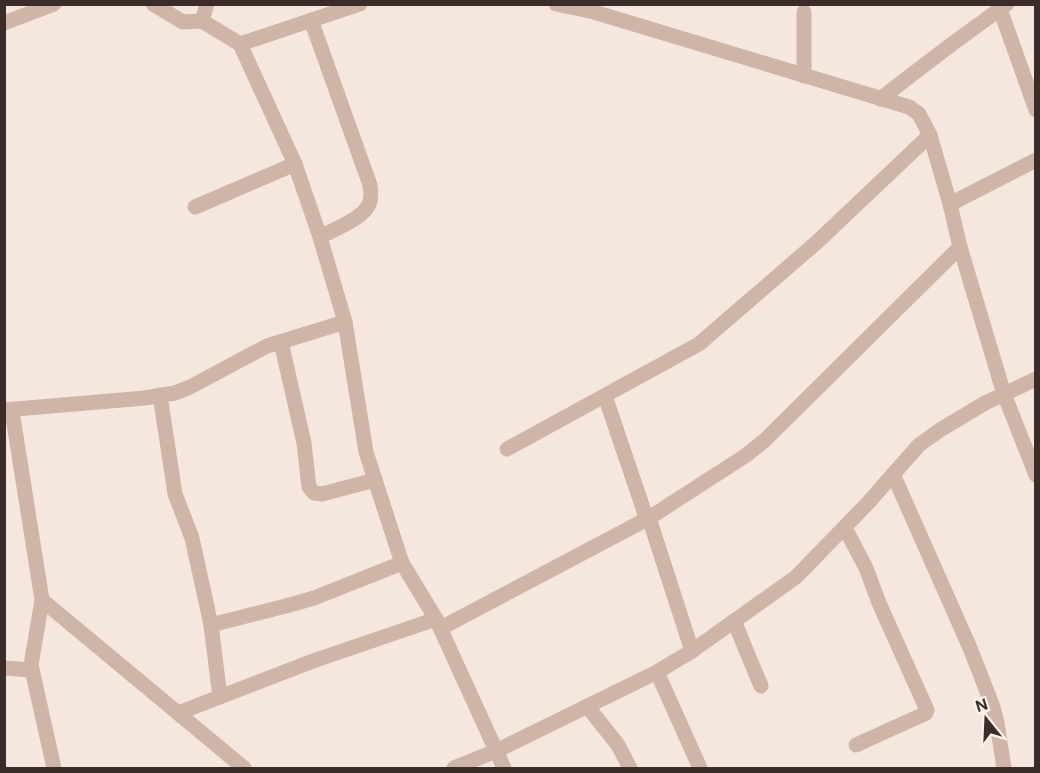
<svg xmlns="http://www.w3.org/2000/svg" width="1040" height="773" viewBox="0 0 1040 773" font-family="'DM Sans',sans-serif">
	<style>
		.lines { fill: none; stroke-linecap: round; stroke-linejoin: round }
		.minor { stroke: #cfb4a8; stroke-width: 15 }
	</style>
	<rect width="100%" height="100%" fill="#f5e7de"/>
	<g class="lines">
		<g class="minor">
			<path d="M153,4L183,22L202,21"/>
			<path d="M556,4L594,12L909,107L919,114L930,135L950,204L960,247L1004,394L1036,475"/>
			<path d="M1000,9L1036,110"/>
			<path d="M311,20L370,185C371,191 372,198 369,204C363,219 334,229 320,237"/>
			<path d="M202,21L240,44L360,4"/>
			<path d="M202,21L207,4"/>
			<path d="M4,23L54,4"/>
			<path d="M240,44L295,164L320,237L345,322L366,452L402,563L436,619L504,768"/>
			<path d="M804,76V12"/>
			<path d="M880,99L952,44L1007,4"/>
			<path d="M950,204L1036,160"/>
			<path d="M195,207L295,164"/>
			<path d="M281,342L304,443L309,487L314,493L322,494L375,480"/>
			<path d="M160,395L175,494L192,538L211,625L220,697"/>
			<path d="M605,396L647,520"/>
			<path d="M4,410L145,398L175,393L190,387L267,346L345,322"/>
			<path d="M12,411L42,600L31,665L54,768"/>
			<path d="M507,449L699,344L816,243L930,135"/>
			<path d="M893,474L970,648L993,707L997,723L1004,768"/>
			<path d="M649,518L692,651"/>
			<path d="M845,528L866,568L879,603L927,710L926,713L922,715L856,745"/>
			<path d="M42,600L244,768"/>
			<path d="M734,621L761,686"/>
			<path d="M211,625L286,606L314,598L402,563"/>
			<path d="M441,628L649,518L745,456L764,441L960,247"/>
			<path d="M4,668L32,670"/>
			<path d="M657,672L700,768"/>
			<path d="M587,706L618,745L630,768"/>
			<path d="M178,713L313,661L436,619"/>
			<path d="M454,768L496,751L657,672L692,651L796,577L867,504L919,445L940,430L985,403L1036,379"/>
		</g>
	</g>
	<rect width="1040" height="773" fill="none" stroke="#3b2c29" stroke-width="12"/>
	<g transform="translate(986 719) rotate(342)" stroke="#fcf2eb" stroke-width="4.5" paint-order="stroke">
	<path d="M0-4.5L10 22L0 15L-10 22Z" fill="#3b2c29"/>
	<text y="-9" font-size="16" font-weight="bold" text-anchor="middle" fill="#3b2c29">N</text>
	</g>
</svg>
